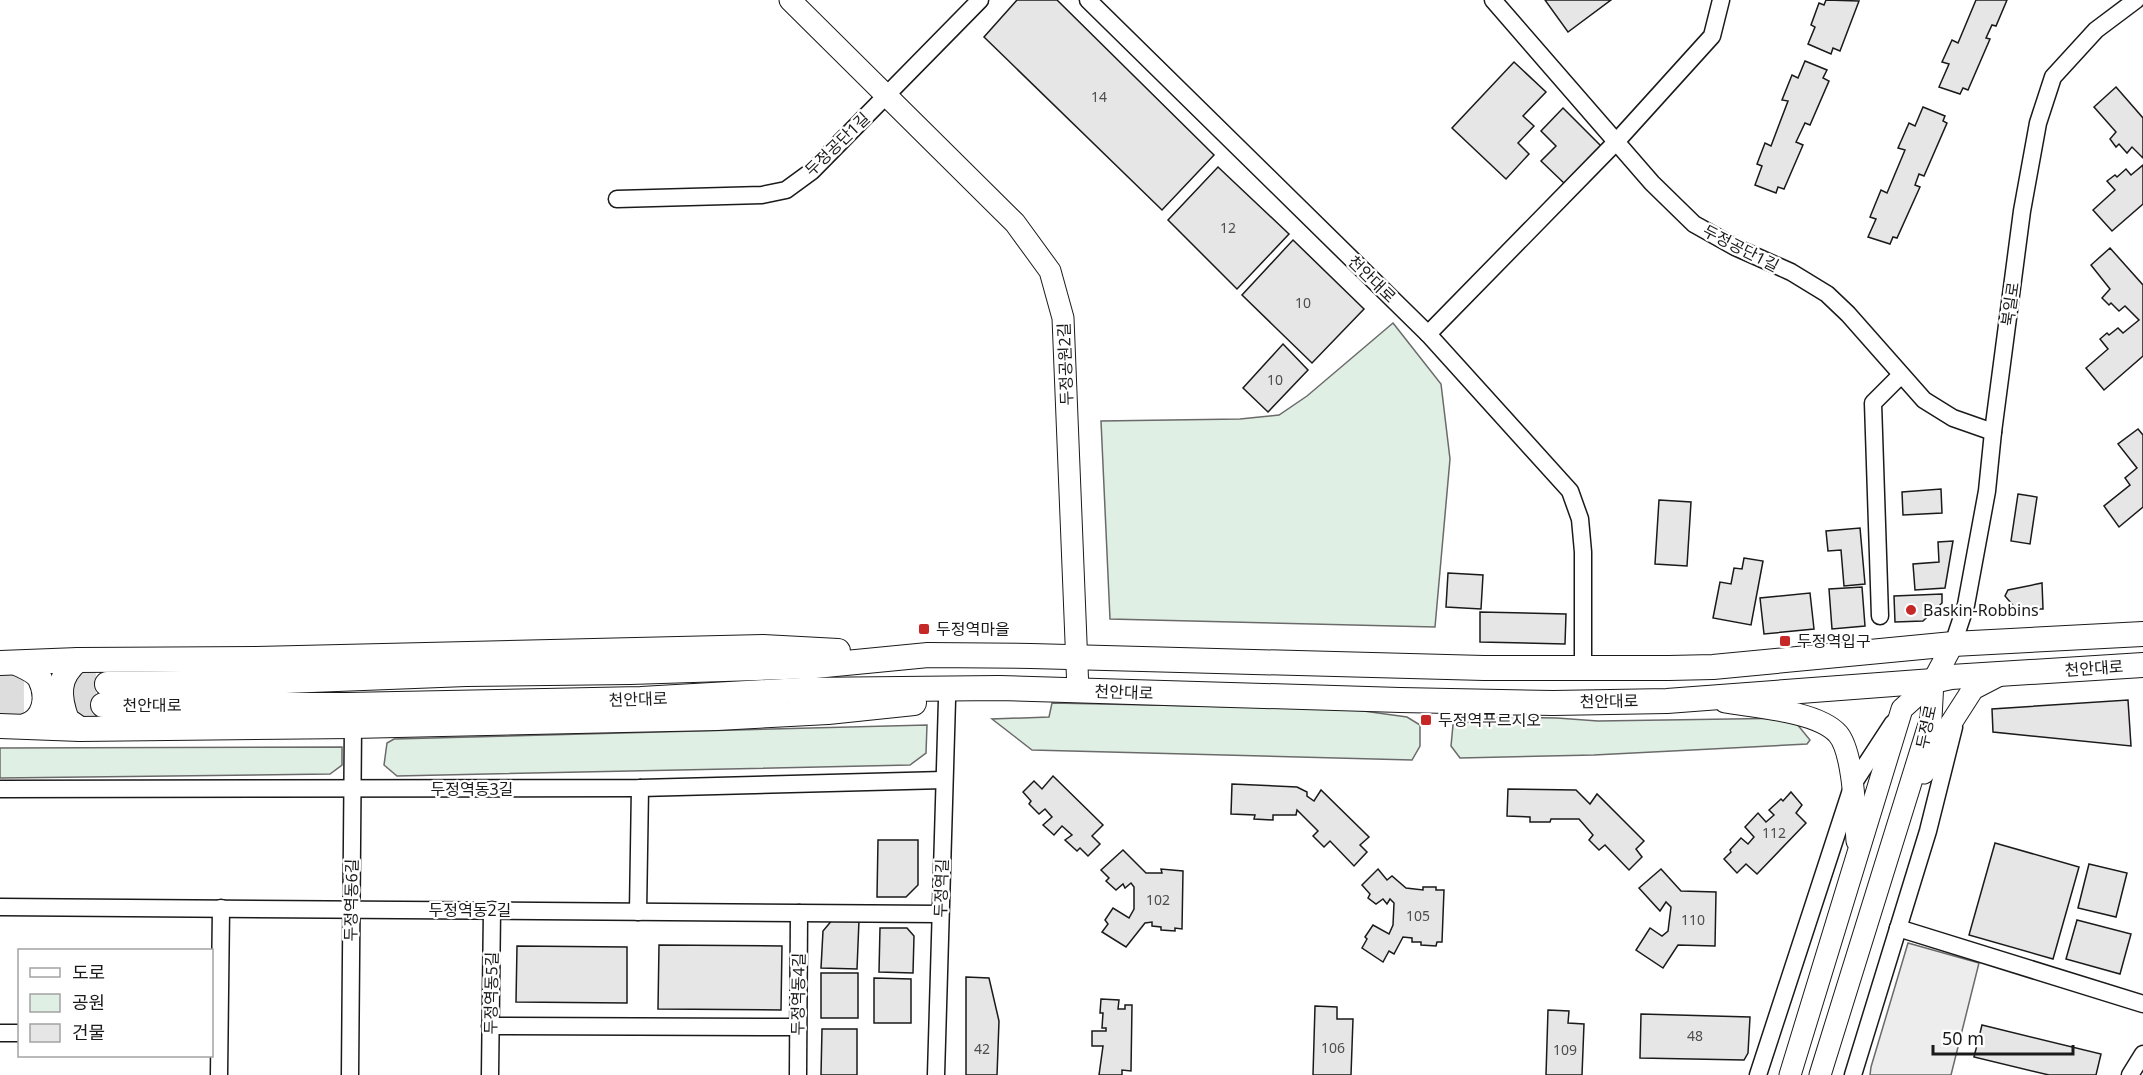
<svg xmlns="http://www.w3.org/2000/svg" width="2143" height="1075" viewBox="0 0 2143 1075" font-family="'Noto Sans','Noto Sans KR',sans-serif">
	<style>
		.green { fill: #e0efe3; stroke: #6a6a6a; stroke-width: 1.5 }
		.parking { fill: #ededed; stroke: #6a6a6a; stroke-width: 1.5 }
		.building { fill: #e6e6e6; stroke: #1a1a1a; stroke-width: 1.5 }
		.lines { fill: none; stroke-linecap: round; stroke-linejoin: round }
		.secondary-tunnel { stroke: #ddd; stroke-width: 24; stroke-dasharray: 24 12; stroke-linecap: butt }
		.minor-casing { stroke: #1a1a1a; stroke-width: 19 }
		.tertiary-casing { stroke: #1a1a1a; stroke-width: 23 }
		.secondary-casing { stroke: #1a1a1a; stroke-width: 26 }
		.minor { stroke: #fff; stroke-width: 16 }
		.tertiary { stroke: #fff; stroke-width: 21 }
		.secondary { stroke: #fff; stroke-width: 24 }
		.poi-dot { fill: #c62828; stroke: #fff; stroke-width: 2 }
		.labels { text-anchor: middle; dominant-baseline: central; stroke-width: 4.5; stroke-linejoin: round; paint-order: stroke }
		.number-label { font-size: 14px; fill: #4d4d4d }
		.street-label { font-size: 16px; fill: #1a1a1a; stroke: #fff }
		.poi-label { font-size: 16px; fill: #1a1a1a; stroke: #fff; text-anchor: start }
	</style>
	<rect width="100%" height="100%" fill="#fff"/>
	<g class="green">
		<path d="M1393,323L1441,384L1450,459L1435,627L1110,619L1101,421L1240,419L1279,415L1307,396Z"/>
		<path d="M1052,703L1349,709L1407,717L1420,725V746L1412,760L1032,750L992,719L1049,717Z"/>
		<path d="M1500,717L1557,718L1598,721L1792,718L1810,740L1807,744L1594,755L1460,758L1451,746L1453,725Z"/>
		<path d="M927,725L926,753L910,765L397,776L384,765L387,743L394,739Z"/>
		<path d="M342,747V765L330,774L0,778V748Z"/>
	</g>
	<path class="parking" d="M1908,943L1979,963L1951,1075H1870L1871,1067Z"/>
	<g class="building">
		<path d="M1017,0H1057L1214,155L1162,210L984,37Z"/>
		<path d="M1545,0H1611L1568,32Z"/>
		<path d="M1826,0L1859,1L1840,51L1833,48L1831,54L1808,44L1815,27L1811,25L1819,3L1824,5Z"/>
		<path d="M1976,0H2007L1996,26L1992,25L1986,38L1990,39L1968,90L1963,88L1960,94L1939,87L1949,64L1942,62L1952,40L1958,43Z"/>
		<path d="M1805,61L1827,70L1823,78L1829,81L1810,125L1805,123L1796,142L1803,145L1784,189L1778,187L1776,193L1755,185L1762,166L1757,164L1765,143L1771,146L1788,101L1782,100L1792,75L1798,78Z"/>
		<path d="M1514,62L1546,92L1523,116L1534,126L1518,143L1529,154L1506,179L1452,128Z"/>
		<path d="M2116,87L2143,118V158L2132,147L2127,153L2119,144L2116,147L2110,139L2116,132L2094,107Z"/>
		<path d="M1923,107L1945,116L1943,121L1947,123L1924,176L1919,174L1915,185L1920,187L1897,238L1893,237L1890,244L1868,237L1876,219L1870,217L1881,190L1887,193L1905,150L1898,148L1909,123L1915,126Z"/>
		<path d="M1563,108L1602,147L1565,184L1541,161L1556,146L1541,131Z"/>
		<path d="M2143,165V204L2112,231L2093,210L2115,190L2107,181L2115,175L2117,177L2126,169L2131,175Z"/>
		<path d="M1218,167L1289,234L1237,289L1168,220Z"/>
		<path d="M1293,240L1364,309L1312,363L1242,295Z"/>
		<path d="M2110,248L2143,285V356L2104,390L2086,368L2108,349L2100,339L2107,333L2109,335L2118,328L2123,333L2139,320L2125,306L2119,311L2111,303L2109,305L2102,298L2110,289L2091,265Z"/>
		<path d="M1283,344L1308,370L1268,412L1243,388Z"/>
		<path d="M2138,429L2143,435V507L2119,527L2104,506L2130,485L2125,478L2137,468L2118,444Z"/>
		<path d="M1941,489L1942,513L1903,515L1902,492Z"/>
		<path d="M2018,494L2037,497L2030,544L2011,541Z"/>
		<path d="M1659,500L1691,502L1687,566L1655,564Z"/>
		<path d="M1860,528L1865,584L1844,586L1841,550L1828,551L1826,531Z"/>
		<path d="M1953,541L1945,588L1915,590L1913,564L1939,562L1938,542Z"/>
		<path d="M1744,558L1763,561L1751,625L1713,618L1720,582L1731,584L1734,568L1742,569Z"/>
		<path d="M1448,573L1483,575L1481,609L1446,607Z"/>
		<path d="M2042,583L2043,609H2016L2005,596L2008,590Z"/>
		<path d="M1862,587L1865,626L1832,629L1829,589Z"/>
		<path d="M1810,593L1814,629L1764,634L1760,598Z"/>
		<path d="M1942,594V603L1923,621L1895,622L1894,596Z"/>
		<path d="M1480,612L1566,614L1565,644L1480,642Z"/>
		<path d="M2128,700L2131,746L1993,732L1992,709Z"/>
		<path d="M1053,776L1103,825L1092,836L1100,844L1088,856L1080,848L1077,851L1065,840L1072,835L1062,826L1054,835L1043,825L1052,817L1045,809L1039,814L1029,804L1031,801L1023,792L1034,781L1042,789Z"/>
		<path d="M1232,784L1297,787L1307,792V796L1314,801L1321,790L1369,837L1360,845L1367,852L1354,866L1330,841L1324,847L1313,836L1318,831L1297,810L1296,815H1273V820L1254,819L1255,815L1231,814Z"/>
		<path d="M1508,789L1576,790L1590,804L1597,794L1644,841L1636,849L1642,857L1629,870L1605,845L1599,850L1589,840L1593,835L1579,819H1551L1550,822H1530V817L1507,816Z"/>
		<path d="M1791,792L1802,805L1796,813L1806,823L1757,874L1746,864L1737,873L1724,859L1731,852L1730,850L1741,838L1748,844L1754,837L1745,827L1758,813L1766,822L1774,815L1769,810L1781,799L1783,801Z"/>
		<path d="M878,840H918V885L906,897H877Z"/>
		<path d="M1995,843L2079,867L2053,959L1969,935Z"/>
		<path d="M1123,850L1146,873H1162L1161,869L1183,871L1182,929L1175,928V931L1161,930V927L1152,926V922L1145,923L1126,947L1102,932L1108,924L1105,920L1113,908L1129,918L1134,909V887L1131,883L1125,888L1123,884L1116,890L1106,881L1109,878L1101,870Z"/>
		<path d="M2089,864L2127,873L2116,917L2078,908Z"/>
		<path d="M1378,869L1387,880L1392,876L1406,888L1423,890V887H1436V890H1444L1442,942H1437L1436,946L1421,945V942H1412V938L1403,937L1394,954L1389,951L1383,962L1362,948L1367,939L1365,937L1373,925L1389,934L1393,925L1394,903L1390,899L1387,904L1383,899L1376,904L1368,898L1370,894L1362,885Z"/>
		<path d="M1661,869L1681,891L1716,892L1715,946L1678,945L1663,968L1636,950L1650,928L1662,936L1668,931L1671,907L1666,902L1660,911L1639,888Z"/>
		<path d="M833,919L859,920L857,969L821,968L823,931Z"/>
		<path d="M2077,920L2131,934L2120,974L2066,959Z"/>
		<path d="M880,928H907L914,936L913,973L879,972Z"/>
		<path d="M659,945L782,946L781,1010L658,1009Z"/>
		<path d="M517,946L627,947V1003L516,1002Z"/>
		<rect x="821" y="973" width="37" height="45"/>
		<path d="M966,977L989,978L999,1021L997,1075H966Z"/>
		<path d="M874,978L911,979V1023H874Z"/>
		<path d="M1101,999L1119,1000L1118,1009H1125V1005H1132L1131,1071L1122,1070V1075H1099L1103,1046H1092V1031H1106V1028H1102L1103,1013H1100Z"/>
		<path d="M1315,1006L1337,1007V1019H1353L1351,1075H1313Z"/>
		<path d="M1548,1010L1569,1011L1568,1023L1584,1024L1582,1075H1546Z"/>
		<path d="M1641,1014L1750,1017L1748,1053L1744,1060L1640,1058Z"/>
		<path d="M1982,1025L2101,1054L2096,1075H2049L1974,1057Z"/>
		<path d="M822,1029H857V1075H821Z"/>
	</g>
	<g class="lines">
		<g class="secondary-tunnel">
			<path d="M0,683L107,684"/>
			<path d="M0,706L103,705"/>
		</g>
		<defs>
			<g id="minor">
				<path d="M1088,0L1428,334L1570,491L1580,519L1583,552V669"/>
				<path d="M1493,0L1652,183L1694,224L1735,247L1791,272L1827,294L1848,314L1924,400L1953,418L1993,432"/>
				<path d="M617,199L762,195L786,190L812,171L980,0"/>
				<path d="M1428,334L1616,142L1712,36L1721,0"/>
				<path d="M1880,616L1873,403L1901,375"/>
				<path d="M1953,644L1966,605L1987,491L1993,432L2022,211L2038,123L2053,77L2096,30L2136,0"/>
				<path d="M0,789L640,788L944,780"/>
				<path d="M0,907L940,914"/>
				<path d="M638,912L640,788"/>
				<path d="M1898,928L2143,1004"/>
				<path d="M490,1026L798,1027"/>
				<path d="M0,1033H20"/>
				<path d="M219,1075L221,908"/>
				<path d="M350,1075L353,726"/>
				<path d="M490,1075L492,910"/>
				<path d="M798,1075L799,913"/>
				<path d="M936,1075L947,700"/>
				<path d="M1758,1075L1853,784L1893,723"/>
				<path d="M1853,1075L1928,831L1954,727"/>
				<path d="M2130,1075L2143,1054"/>
			</g>
			<g id="tertiary">
				<path d="M790,0L1015,223L1050,271L1063,318L1078,691"/>
				<path d="M1725,702C1754,707 1818,711 1838,734C1854,753 1855,816 1857,841"/>
				<path d="M1924,773L1946,731L1973,689L2000,675"/>
				<path d="M1790,1075L1902,709L1933,681L1953,644"/>
				<path d="M1820,1075L1931,718L1933,681"/>
			</g>
			<g id="secondary">
				<path d="M78,660C57,677 58,696 67,720L80,729"/>
				<path d="M0,663L78,660L256,659L763,647L838,651"/>
				<path d="M17,663C24,667 36,671 40,679C49,697 45,720 25,726"/>
				<path d="M107,684L260,682L466,674L630,672L815,666L928,655L1031,656L1484,668H1669L1713,667L1953,644L2143,634"/>
				<path d="M103,705H346L641,699L802,690L999,688L1400,700L1553,703L1667,701L1933,681L1951,677L2143,665"/>
				<path d="M0,726L80,729L353,726L717,718L828,712L914,703"/>
			</g>
		</defs>
		<use href="#minor" class="minor-casing"/>
		<use href="#tertiary" class="tertiary-casing"/>
		<use href="#secondary" class="secondary-casing"/>
		<use href="#minor" class="minor"/>
		<use href="#tertiary" class="tertiary"/>
		<use href="#secondary" class="secondary"/>
	</g>
	<g class="poi-dot">
		<circle cx="1911" cy="610" r="6"/>
		<rect x="918" y="623" width="12" height="12" rx="3"/>
		<rect x="1779" y="635" width="12" height="12" rx="3"/>
		<rect x="1420" y="714" width="12" height="12" rx="3"/>
	</g>
	<g class="labels">
		<g class="number-label">
			<text x="1099" y="96">14</text>
			<text x="1228" y="227">12</text>
			<text x="1303" y="302">10</text>
			<text x="1275" y="379">10</text>
			<text x="1774" y="832">112</text>
			<text x="1158" y="899">102</text>
			<text x="1418" y="915">105</text>
			<text x="1693" y="919">110</text>
			<text x="1695" y="1035">48</text>
			<text x="1333" y="1047">106</text>
			<text x="982" y="1048">42</text>
			<text x="1565" y="1049">109</text>
		</g>
		<g class="street-label">
			<text transform="translate(837 144) rotate(-44)">두정공단1길</text>
			<text transform="translate(1741 248) rotate(27)">두정공단1길</text>
			<text transform="translate(1372 279) rotate(44)">천안대로</text>
			<text transform="translate(2010 304) rotate(-82)">북일로</text>
			<text transform="translate(1065 364) rotate(-92)">두정공원2길</text>
			<text transform="translate(2094 668) rotate(-4)">천안대로</text>
			<text transform="translate(1124 692) rotate(2)">천안대로</text>
			<text transform="translate(638 699) rotate(-2)">천안대로</text>
			<text transform="translate(1609 701) rotate(-1)">천안대로</text>
			<text x="152" y="705">천안대로</text>
			<text transform="translate(1926 727) rotate(-78)">두정로</text>
			<text x="472" y="789">두정역동3길</text>
			<text transform="translate(941 888) rotate(-88)">두정역길</text>
			<text transform="translate(351 900) rotate(-89)">두정역동6길</text>
			<text x="470" y="910">두정역동2길</text>
			<text transform="translate(491 993) rotate(-89)">두정역동5길</text>
			<text transform="translate(798 994) rotate(-89)">두정역동4길</text>
		</g>
		<g class="poi-label">
			<text x="1923" y="610">Baskin-Robbins</text>
			<text x="936" y="629">두정역마을</text>
			<text x="1797" y="641">두정역입구</text>
			<text x="1438" y="720">두정역푸르지오</text>
		</g>
	</g>
	<rect x="18" y="949" width="195" height="108" fill="#ffffff" stroke="#a3a3a3" stroke-width="1.5"/>
	<rect x="30" y="968" width="30" height="9" fill="#ffffff" stroke="#a3a3a3" stroke-width="1.5"/>
	<text x="72" y="979" font-size="18" fill="#1a1a1a">도로</text>
	<rect x="30" y="994" width="30" height="18" fill="#e0efe3" stroke="#a3a3a3" stroke-width="1.5"/>
	<text x="72" y="1009" font-size="18" fill="#1a1a1a">공원</text>
	<rect x="30" y="1024" width="30" height="18" fill="#e6e6e6" stroke="#a3a3a3" stroke-width="1.5"/>
	<text x="72" y="1039" font-size="18" fill="#1a1a1a">건물</text>
	<path d="M1933 1045v9h140v-9" fill="none" stroke="#1a1a1a" stroke-width="3"/>
	<text x="1942" y="1045" font-size="18" fill="#1a1a1a" stroke="#ffffff" stroke-width="4.5" paint-order="stroke">50 m</text>
</svg>
